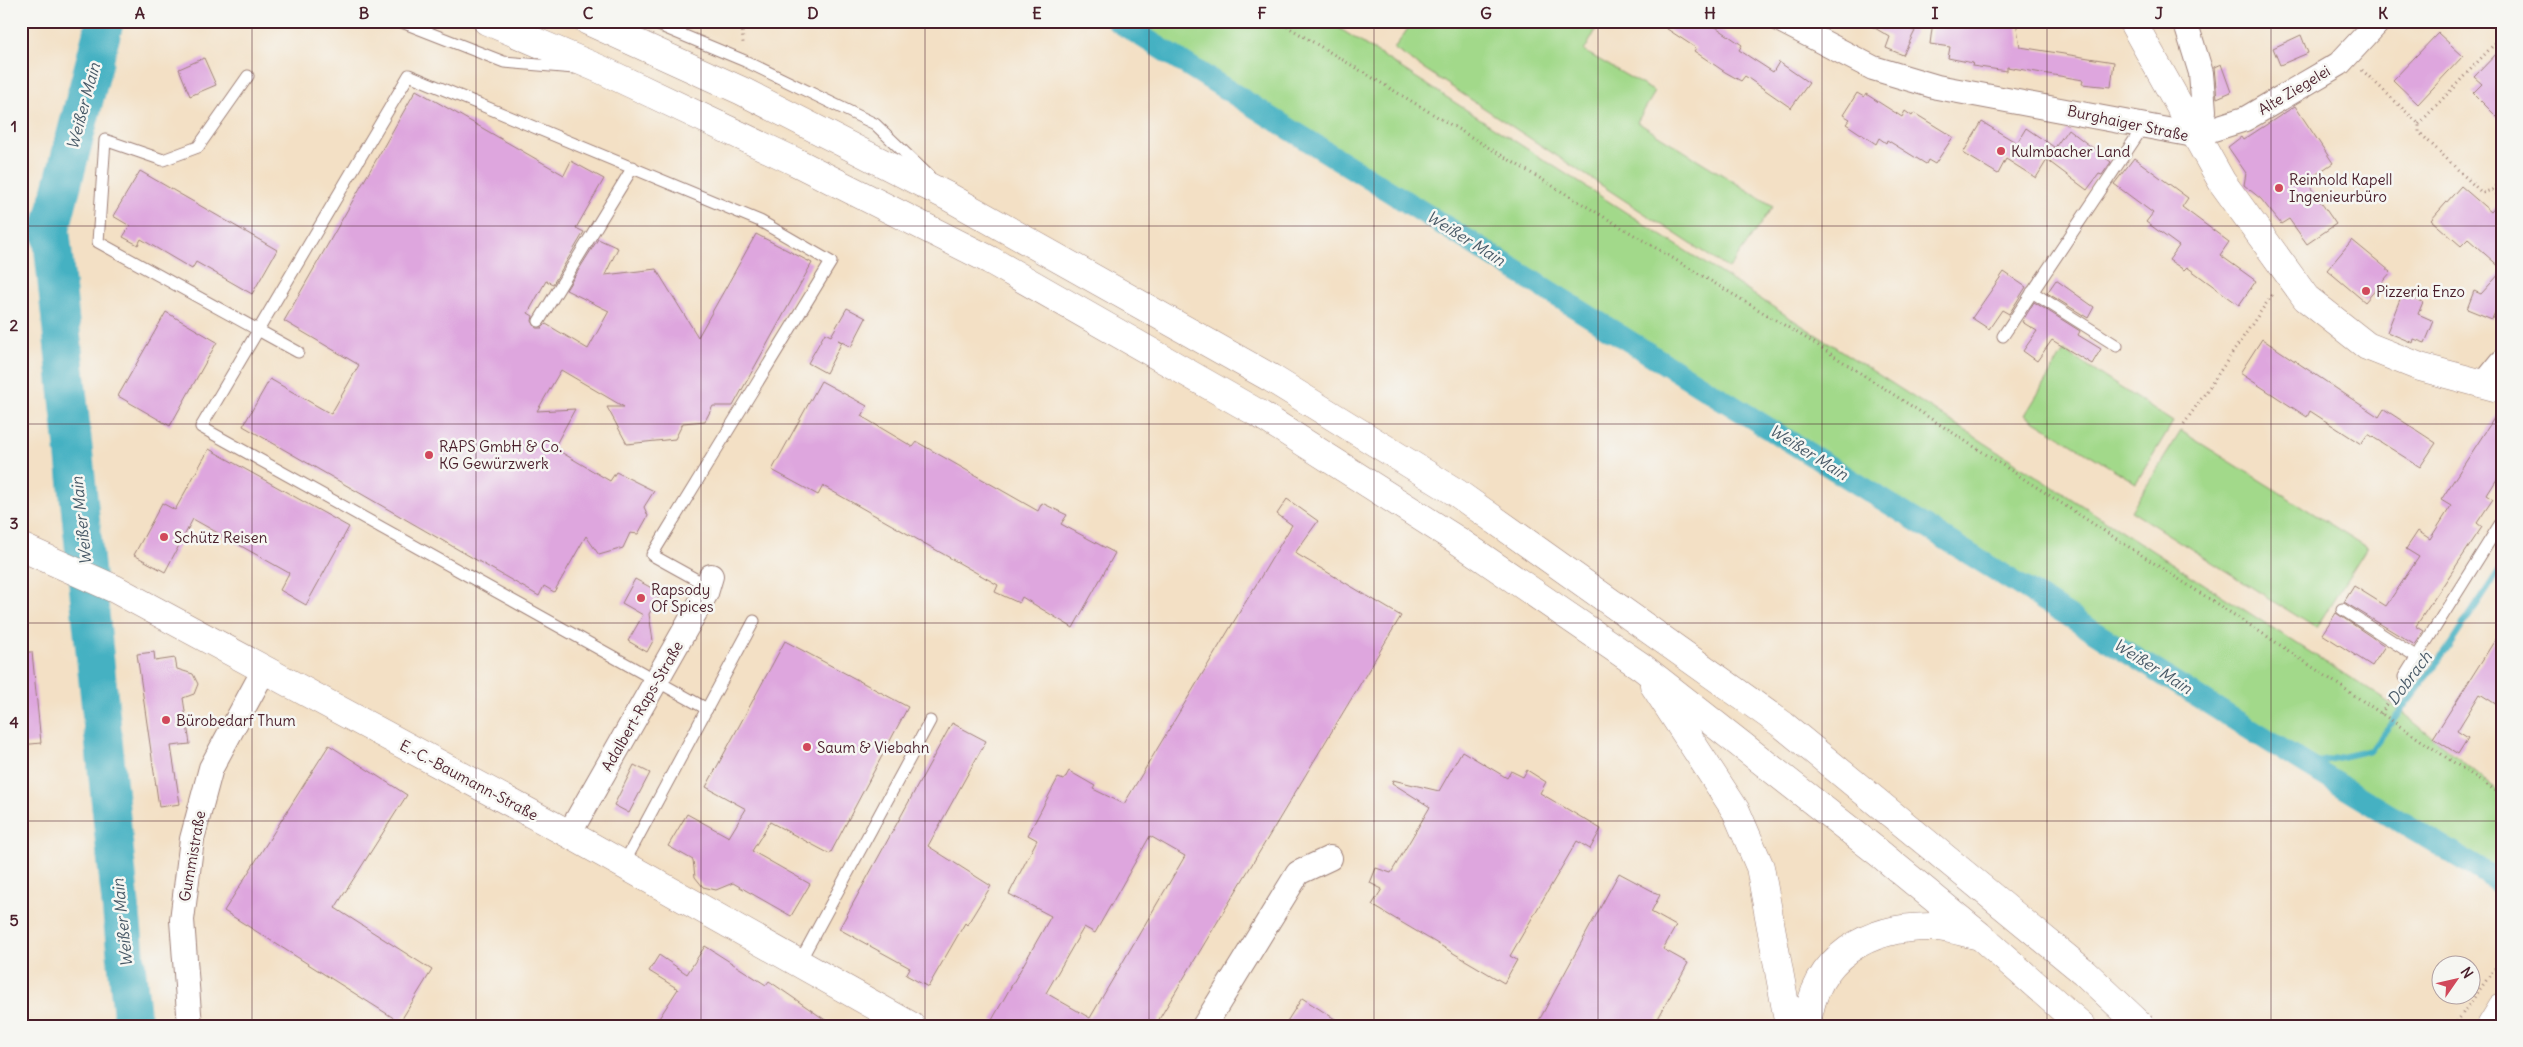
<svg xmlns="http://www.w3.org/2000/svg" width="2523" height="1047" viewBox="0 0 2523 1047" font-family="Delius,sans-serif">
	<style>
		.green { fill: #a2d98a; stroke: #767c5a }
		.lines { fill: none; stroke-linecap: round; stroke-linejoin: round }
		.stream { stroke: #45b1c2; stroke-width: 6 }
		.canal { stroke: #45b1c2; stroke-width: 22 }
		.river { stroke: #45b1c2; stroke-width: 38 }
		.building { fill: #dea6de; fill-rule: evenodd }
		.lane-casing { stroke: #9e8078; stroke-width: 13 }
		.street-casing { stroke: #9e8078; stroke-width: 26 }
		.secondary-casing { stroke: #9e8078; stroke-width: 29 }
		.primary-casing { stroke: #9e8078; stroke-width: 29 }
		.highway-casing { stroke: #9e8078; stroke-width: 29 }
		.path { stroke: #9e8078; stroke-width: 3; stroke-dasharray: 1 4; stroke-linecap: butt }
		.lane { stroke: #fff; stroke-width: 11 }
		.street { stroke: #fff; stroke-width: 24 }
		.secondary { stroke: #fff; stroke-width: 28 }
		.primary { stroke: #fff; stroke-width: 28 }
		.highway { stroke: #fff; stroke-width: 28 }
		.grid { fill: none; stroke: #4a1f2b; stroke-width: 1; stroke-opacity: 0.55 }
		.poi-dot { fill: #d1495b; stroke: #f6f6f2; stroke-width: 2 }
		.labels { text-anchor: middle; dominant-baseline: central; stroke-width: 5; stroke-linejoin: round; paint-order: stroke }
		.street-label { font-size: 15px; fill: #4a1f2b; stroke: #f6f6f2 }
		.poi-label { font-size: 15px; fill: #4a1f2b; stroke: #f6f6f2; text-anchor: start }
		.water-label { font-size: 16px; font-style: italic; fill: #485967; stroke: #f6f6f2 }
		.neatline { fill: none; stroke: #4a1f2b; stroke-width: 2 }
		.grid-label { font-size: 16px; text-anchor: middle; font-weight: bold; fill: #4a1f2b }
	</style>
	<rect width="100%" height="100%" fill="#f6f6f2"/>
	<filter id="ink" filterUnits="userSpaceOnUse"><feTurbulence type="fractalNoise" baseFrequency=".02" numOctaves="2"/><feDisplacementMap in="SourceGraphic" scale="10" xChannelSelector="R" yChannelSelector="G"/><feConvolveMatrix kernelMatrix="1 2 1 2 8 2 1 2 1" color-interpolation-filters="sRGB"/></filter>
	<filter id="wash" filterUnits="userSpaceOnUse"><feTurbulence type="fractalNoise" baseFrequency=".0096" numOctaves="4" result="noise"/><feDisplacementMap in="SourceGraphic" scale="20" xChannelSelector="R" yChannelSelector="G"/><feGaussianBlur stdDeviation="1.12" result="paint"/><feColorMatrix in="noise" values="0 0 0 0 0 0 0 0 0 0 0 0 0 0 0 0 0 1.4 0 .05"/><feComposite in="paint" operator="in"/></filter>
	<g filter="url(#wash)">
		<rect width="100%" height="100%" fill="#f3e0c5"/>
		<g class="green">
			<path d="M1121,21H1328L2394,706L2502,794V878Z"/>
			<path d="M1413,21H1586L1597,28L1584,51L1655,92L1637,122L1773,206L1729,269L1394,49Z"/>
			<path d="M2064,351L2173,422L2136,483L2025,415Z"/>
			<path d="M2181,431L2367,547L2316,628L2131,511Z"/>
		</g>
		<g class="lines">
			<path class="stream" d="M2307,765L2371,750L2446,651L2502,566"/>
			<path class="canal" d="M1117,21L2307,765L2502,883"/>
			<path class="river" d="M105,21L51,229L133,1026"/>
		</g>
		<g id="blocks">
			<g class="building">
				<path d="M1655,21H1707L1742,45L1739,50L1773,72L1779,62L1809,83L1791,108L1745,76L1741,81L1725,72L1694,51L1696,48Z"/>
				<path d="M1863,21H1889L1915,31L1903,55L1886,48L1890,37Z"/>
				<path d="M1933,21H2016L2020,47L2114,62L2111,87L2082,84L2083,80L2007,67V71L1972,66L1973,63L1948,58L1950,47L1930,44Z"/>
				<path d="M2438,33L2463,56L2418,104L2393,80Z"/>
				<path d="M2301,35L2308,53L2280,65L2273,48Z"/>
				<path d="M2502,48V122L2473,93L2482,84L2474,77Z"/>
				<path d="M204,58L216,85L190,96L179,69Z"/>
				<path d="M2221,64L2231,92L2217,98L2214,67Z"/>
				<path d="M416,90L564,175L571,161L604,179L576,228L584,232L553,284L546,281L528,313L533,316L532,321L536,328H542L546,324L588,349L609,311L566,290L598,239L618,248L605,275L656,269L698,337L756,234L812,263L733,406H713L705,421L683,423L675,439L627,444L607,407H624L561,370L537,411L575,409L554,448L610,481L616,472L654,491L644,507L648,516L638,534L630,533L623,548L599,555L586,536L554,592L544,586L539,596L243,426L270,379L331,414L359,365L284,321Z"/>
				<path d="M1857,93L1864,97L1866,94L1902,117L1905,111L1912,116L1914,113L1953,137L1935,164L1928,160L1926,164L1887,140L1886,143L1879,138L1876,144L1846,124L1850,119L1843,115Z"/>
				<path d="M2295,106L2333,163L2306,181L2336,224L2307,244L2289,219L2281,224L2261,199L2244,185L2246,173L2228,147L2241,137L2243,140Z"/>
				<path d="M1982,122L2017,143L2026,128L2054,147L2047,159L2068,129L2111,162L2102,175L2099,174L2087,190L2047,160L2036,178L2006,159L1998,174L1963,153Z"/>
				<path d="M2134,158L2188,198L2182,207L2229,242L2220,255L2256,281L2239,305L2187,267L2184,270L2169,260L2179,246L2146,222L2153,213L2114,184Z"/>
				<path d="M140,171L277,250L252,294L196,262L192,269L141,239L138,245L123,237L130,226L113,216Z"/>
				<path d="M2461,186L2491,212L2502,200V269L2468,239L2461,246L2431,220Z"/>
				<path d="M2352,240L2391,272L2365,302L2327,270Z"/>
				<path d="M2502,271V296L2492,319L2467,309L2474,291L2481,294Z"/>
				<path d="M2004,272L2026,287L2009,314L2002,310L1989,329L1972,318Z"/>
				<path d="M2056,280L2094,307L2088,318L2047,293Z"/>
				<path d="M2402,294L2423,302L2418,314L2434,321L2425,343L2414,339L2413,343L2387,332Z"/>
				<path d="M2034,302L2080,331L2078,335L2101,349L2092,364L2052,340L2037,361L2023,351L2037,331L2022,322Z"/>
				<path d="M847,308L866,318L851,347L838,340L842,342L826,373L808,363L825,333L831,336Z"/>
				<path d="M166,312L217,342L170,426L118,396Z"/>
				<path d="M2262,339L2379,417L2384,409L2436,443L2420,467L2368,434L2361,444L2310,411L2307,417L2240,373Z"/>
				<path d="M821,381L867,406L861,416L913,447L917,442L1038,511L1042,503L1067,515L1061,524L1115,553L1073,628L1022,597L1019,603L995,592L998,585L823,486L818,495L772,470Z"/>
				<path d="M2502,406V471L2487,495L2493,499L2477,523L2482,527L2416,626L2424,631L2415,645L2344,602L2354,586L2386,606L2419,557L2406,549L2418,531L2430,539L2451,506L2441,500Z"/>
				<path d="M209,449L349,527L306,605L280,590L289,573L193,519L165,572L134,555L162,503L175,510Z"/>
				<path d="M1287,499L1318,521L1295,553L1401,616L1155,1026H1001L992,1020L1051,916L1009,894L1037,840L1028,835L1058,778L1064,780L1069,771L1095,786L1093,789L1124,804L1292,525L1277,514ZM1150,836L1185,856L1090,1018L1046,993L1084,927L1095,933Z"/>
				<path d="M635,579L661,593L649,614L653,641L647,652L628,641L643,615L622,603Z"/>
				<path d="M2336,613L2385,646L2372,666L2322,634Z"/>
				<path d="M2502,629V708L2480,694L2457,731L2468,738L2458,754L2433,738Z"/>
				<path d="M785,641L908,707L830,854L770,822L752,851L810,884L791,916L733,883L716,890L703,887L695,877L693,860L668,846L687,814L729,837L746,809L706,787Z"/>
				<path d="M21,652H32L41,743L21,745Z"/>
				<path d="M154,652L155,661L175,658L177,669L193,674L198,684L194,694L183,698L190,744L171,746L180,804L159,807L137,654Z"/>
				<path d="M952,723L986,741L928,846L991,886L967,925L965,923L928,987L906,975L910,968L839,929Z"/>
				<path d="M329,745L407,795L335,908L432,970L400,1022L224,911Z"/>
				<path d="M1462,751L1507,778L1511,771L1523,777L1527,770L1546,782L1540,793L1601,829L1590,849L1577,841L1510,956L1517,960L1504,983L1372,905L1382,889L1370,883L1376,868L1391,873L1430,807L1392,783L1393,780L1439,791Z"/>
				<path d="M634,765L650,773L629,813L614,805Z"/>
				<path d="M1619,873L1660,895L1651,912L1676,926L1663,949L1688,963L1654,1026H1536Z"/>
				<path d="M705,946L766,985L769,981L834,1026H654L678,989L649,971L659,955L687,974Z"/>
				<path d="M1302,998L1346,1026H1284Z"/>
			</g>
		</g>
	</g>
	<g filter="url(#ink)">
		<use href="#blocks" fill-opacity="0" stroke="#9e8078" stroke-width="1"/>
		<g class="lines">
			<defs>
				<g id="lane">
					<path d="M399,21L504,62L574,68"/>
					<path d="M634,21L656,24L745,61L875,124L929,176"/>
					<path d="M248,76L198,147L163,160L105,140L98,242L298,352"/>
					<path d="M2032,292L2117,346"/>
					<path d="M539,321L633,167"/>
					<path d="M2003,336L2145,124"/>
					<path d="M2342,609L2417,657"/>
					<path d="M2404,677L2502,521"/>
					<path d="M707,709L201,427L409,75L760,221L831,262L652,555L708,586"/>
					<path d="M623,865L754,621"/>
					<path d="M799,963L930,721"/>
				</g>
				<g id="street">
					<path d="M1782,21L1873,68L1937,87L2194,135L2245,119L2339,64L2379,21"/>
					<path d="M2185,21L2201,73L2204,111L2194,135"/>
					<path d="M2484,384L2502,362"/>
					<path d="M569,834L706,593L711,576"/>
					<path d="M190,1026L182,920L192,839L211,768L264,670"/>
					<path d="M1204,1026L1298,873L1330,858"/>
				</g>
				<g id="secondary">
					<path d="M2132,21L2222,182L2306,298L2367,346L2420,367L2502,389"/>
					<path d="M21,547L115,589L569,834L911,1026"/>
				</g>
				<path id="primary" d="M2491,1026L2502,1008"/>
				<g id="highway">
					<path d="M487,21L602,70L796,162L990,260L1261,415L1460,542L1642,667L1879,853L1979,935L2082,1026"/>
					<path d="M588,21L742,91L949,197L1271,378L1457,493L1783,725L2084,972L2141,1026"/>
					<path d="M1654,685L1736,811L1760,867L1789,1026"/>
					<path d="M1807,1026C1814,956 1868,926 1934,927C1948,927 1962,932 1976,935"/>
				</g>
			</defs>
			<use href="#lane" class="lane-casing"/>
			<use href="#street" class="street-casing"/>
			<use href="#secondary" class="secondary-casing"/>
			<use href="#primary" class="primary-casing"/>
			<use href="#highway" class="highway-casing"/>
			<g class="path">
				<path d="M734,21L742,26L743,43"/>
				<path d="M1278,21L1814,343L2265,635L2502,795"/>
				<path d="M2362,70L2419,124V132L2482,193L2492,190L2502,199"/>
				<path d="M2419,124L2502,36"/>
				<path d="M2492,190L2502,178"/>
				<path d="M2184,424L2274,292"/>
				<path d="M2381,714L2396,690"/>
				<path d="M2454,1026L2502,958"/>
			</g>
			<use href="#lane" class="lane"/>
			<use href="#street" class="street"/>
			<use href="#secondary" class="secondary"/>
			<use href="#primary" class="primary"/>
			<use href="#highway" class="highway"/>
		</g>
	</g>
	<path class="grid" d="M252,21V1026M476,21V1026M701,21V1026M925,21V1026M1149,21V1026M1374,21V1026M1598,21V1026M1822,21V1026M2047,21V1026M2271,21V1026M21,226H2502M21,424H2502M21,623H2502M21,821H2502"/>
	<g class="poi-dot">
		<circle cx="2001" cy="151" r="5"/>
		<circle cx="2279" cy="188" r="5"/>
		<circle cx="2366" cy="291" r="5"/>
		<circle cx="429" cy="455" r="5"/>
		<circle cx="164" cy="537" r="5"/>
		<circle cx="641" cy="598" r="5"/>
		<circle cx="166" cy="720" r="5"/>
		<circle cx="807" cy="747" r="5"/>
	</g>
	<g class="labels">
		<g class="street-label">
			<text transform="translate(2294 90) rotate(-31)">Alte Ziegelei</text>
			<text transform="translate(2128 123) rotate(12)">Burghaiger Straße</text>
			<text transform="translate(642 706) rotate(-60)">Adalbert-Raps-Straße</text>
			<text transform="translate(469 780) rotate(28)">E.-C.-Baumann-Straße</text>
			<text transform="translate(192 856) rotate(-80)">Gummistraße</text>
		</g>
		<g class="poi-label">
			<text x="2011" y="151">Kulmbacher Land</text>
			<text x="2289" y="179">Reinhold Kapell<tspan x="2289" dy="17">Ingenieurbüro</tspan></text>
			<text x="2376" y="291">Pizzeria Enzo</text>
			<text x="439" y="446">RAPS GmbH &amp; Co.<tspan x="439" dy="17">KG Gewürzwerk</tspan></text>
			<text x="174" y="537">Schütz Reisen</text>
			<text x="651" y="589">Rapsody<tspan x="651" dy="17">Of Spices</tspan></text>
			<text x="176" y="720">Bürobedarf Thum</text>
			<text x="817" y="747">Saum &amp; Viebahn</text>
		</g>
		<g class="water-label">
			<text transform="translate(83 106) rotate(-75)">Weißer Main</text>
			<text transform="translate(1466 238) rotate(32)">Weißer Main</text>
			<text transform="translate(1809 452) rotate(32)">Weißer Main</text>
			<text transform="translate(81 521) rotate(-96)">Weißer Main</text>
			<text transform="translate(2153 666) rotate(32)">Weißer Main</text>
			<text transform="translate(2409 678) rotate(-53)">Dobrach</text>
			<text transform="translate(122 923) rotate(-96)">Weißer Main</text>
		</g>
	</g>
	<rect width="2523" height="1047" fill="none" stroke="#f6f6f2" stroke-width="55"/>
	<g transform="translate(2456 980) rotate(56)"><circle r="24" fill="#f6f6f2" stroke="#b1a0a2"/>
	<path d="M0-4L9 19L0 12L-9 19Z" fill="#d1495b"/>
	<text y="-8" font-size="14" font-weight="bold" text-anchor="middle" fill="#4a1f2b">N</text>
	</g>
	<rect x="28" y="28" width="2468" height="992" class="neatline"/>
	<g class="grid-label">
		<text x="140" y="19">A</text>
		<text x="364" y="19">B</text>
		<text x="588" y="19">C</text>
		<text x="813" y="19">D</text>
		<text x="1037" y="19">E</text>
		<text x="1262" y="19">F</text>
		<text x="1486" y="19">G</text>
		<text x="1710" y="19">H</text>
		<text x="1935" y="19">I</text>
		<text x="2159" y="19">J</text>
		<text x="2383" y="19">K</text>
		<text x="14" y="132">1</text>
		<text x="14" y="331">2</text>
		<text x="14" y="529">3</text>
		<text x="14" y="728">4</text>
		<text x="14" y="926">5</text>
	</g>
</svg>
